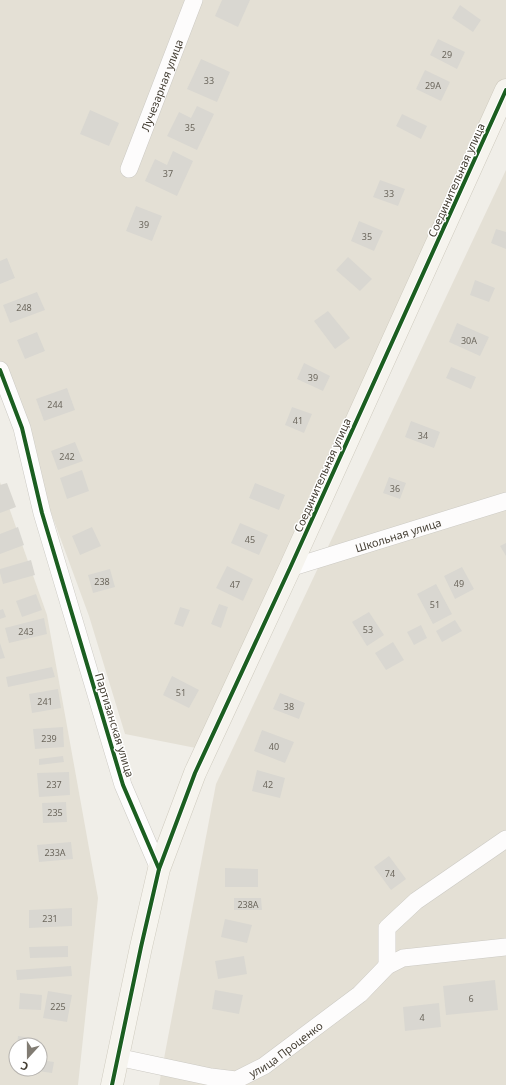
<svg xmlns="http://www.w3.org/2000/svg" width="506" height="1085" viewBox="0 0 506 1085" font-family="'Noto Sans',sans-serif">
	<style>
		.residential { fill: #e4e0d5; fill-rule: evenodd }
		.building { fill: #d9d7d1 }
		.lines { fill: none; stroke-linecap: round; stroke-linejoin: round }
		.street-casing { stroke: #cccac4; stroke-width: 18 }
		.secondary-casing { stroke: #cfcbbf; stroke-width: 23 }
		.street { stroke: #fdfcfc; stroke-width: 17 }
		.secondary { stroke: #f6f4ee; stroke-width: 22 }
		.cycleway-casing { stroke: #fff; stroke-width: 6 }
		.cycleway { stroke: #1b5e20; stroke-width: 4 }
		.labels { text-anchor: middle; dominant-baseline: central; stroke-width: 3; stroke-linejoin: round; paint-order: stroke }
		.number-label { font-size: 9px; fill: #6b665c }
		.street-label { font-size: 11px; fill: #453f34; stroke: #fff }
	</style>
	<rect width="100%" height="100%" fill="#f0eee8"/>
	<g class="residential">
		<path d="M0,0H506V90L211,751L125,734L89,616L0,374Z"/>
		<path d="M506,170V1085H159L216,784Z"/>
		<path d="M0,482L47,615L98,898L78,1085H0ZM16,1045H40V1069H16Z"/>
	</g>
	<g class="building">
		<path d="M222,0H250L238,27L215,16Z"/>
		<path d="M460,5L481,20L473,32L452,18Z"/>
		<path d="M438,39L465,52L457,69L430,55Z"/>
		<path d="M201,59L230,72L217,102L187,89Z"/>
		<path d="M425,70L450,82L441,101L416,89Z"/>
		<path d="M197,106L214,114L197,150L167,136L179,112L191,118Z"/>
		<path d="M90,110L119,123L109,146L80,134Z"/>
		<path d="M402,114L427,126L421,139L396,126Z"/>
		<path d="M173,151L193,161L177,196L145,181L155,159L167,165Z"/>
		<path d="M380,180L405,189L398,206L373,197Z"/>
		<path d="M136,206L162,216L152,241L126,231Z"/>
		<path d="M359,221L383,231L374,251L351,241Z"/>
		<path d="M496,229L506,232V249L491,243Z"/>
		<path d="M348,257L372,279L360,291L336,270Z"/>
		<path d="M7,258L15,278L0,284V261Z"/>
		<path d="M475,280L495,288L489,302L470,295Z"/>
		<path d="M37,292L45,310L10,323L3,305Z"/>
		<path d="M328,311L350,338L335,349L314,321Z"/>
		<path d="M457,323L489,337L480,356L449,342Z"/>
		<path d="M37,332L45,351L25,359L17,340Z"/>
		<path d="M304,363L330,376L323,391L297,379Z"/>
		<path d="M451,367L476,377L471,389L446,378Z"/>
		<path d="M67,388L75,410L44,421L36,399Z"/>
		<path d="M292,407L312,414L304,433L285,425Z"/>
		<path d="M411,421L440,432L434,448L405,437Z"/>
		<path d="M75,442L83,461L58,470L51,451Z"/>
		<path d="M82,470L89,491L67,499L60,478Z"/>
		<path d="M389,477L406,483L400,499L383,493Z"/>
		<path d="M7,483L16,507L0,513V485Z"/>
		<path d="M255,483L285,495L279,510L249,498Z"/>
		<path d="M240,523L268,535L259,555L231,543Z"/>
		<path d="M18,527L24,545L0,554V534Z"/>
		<path d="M92,527L101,546L80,555L72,536Z"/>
		<path d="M506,543V556L500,546Z"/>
		<path d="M31,560L35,575L3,584L0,573V569Z"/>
		<path d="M227,566L253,579L243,601L216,588Z"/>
		<path d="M462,567L474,589L455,599L444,576Z"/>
		<path d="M110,569L115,587L93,593L88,575Z"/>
		<path d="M436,584L452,614L433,624L417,594Z"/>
		<path d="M36,594L42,610L22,617L16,601Z"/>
		<path d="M219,604L228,607L221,628L211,624Z"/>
		<path d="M180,607L190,610L183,627L174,624Z"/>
		<path d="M3,609L6,617L0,619V610Z"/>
		<path d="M369,612L384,635L367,646L352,622Z"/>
		<path d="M44,618L47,634L9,643L5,628Z"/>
		<path d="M455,620L462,631L442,642L436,631Z"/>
		<path d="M421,625L427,638L414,645L407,632Z"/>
		<path d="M393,642L404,660L386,670L375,653Z"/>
		<path d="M0,643L5,658L0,659Z"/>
		<path d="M52,667L55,677L8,687L6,677Z"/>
		<path d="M172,676L199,690L189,708L163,695Z"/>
		<path d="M58,689L61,708L32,713L29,694Z"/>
		<path d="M280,693L305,703L299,719L273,709Z"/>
		<path d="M63,727L64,747L35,749L33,729Z"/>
		<path d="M262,730L294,742L285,763L254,751Z"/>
		<path d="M63,756L64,762L39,765V759Z"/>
		<path d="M257,770L285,778L280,798L252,791Z"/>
		<path d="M69,772L70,795L39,797L37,773Z"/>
		<path d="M66,802L67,822L43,823L42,803Z"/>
		<path d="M71,842L73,859L39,862L37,845Z"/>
		<path d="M389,856L406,879L391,890L374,867Z"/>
		<path d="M225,868L258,869V887H225Z"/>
		<path d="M234,898H261L262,910H234Z"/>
		<path d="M72,908V926L29,928V910Z"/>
		<path d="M225,919L252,925L247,943L221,937Z"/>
		<path d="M68,946V957L30,958L29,947Z"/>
		<path d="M244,956L247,974L218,979L215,961Z"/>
		<path d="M71,966L72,976L17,980L16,970Z"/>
		<path d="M495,980L498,1010L446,1015L443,986Z"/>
		<path d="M215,990L243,995L239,1014L212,1009Z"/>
		<path d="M48,991L72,995L67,1022L43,1018Z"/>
		<path d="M20,993L42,995L41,1010L19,1009Z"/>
		<path d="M439,1003L441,1027L405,1031L403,1007Z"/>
		<path d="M18,1036L38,1039L37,1045H17Z"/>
		<path d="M40,1060L54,1062L52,1073L31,1070V1069H40Z"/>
	</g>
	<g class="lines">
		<defs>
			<g id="street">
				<path id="s1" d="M129,169L194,0"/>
				<path d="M0,370L22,428L42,513L123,785L159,869"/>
				<path id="s2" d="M290,568L506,501"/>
				<path d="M387,966V928L416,901L506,839"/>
				<path id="s3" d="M117,1057L211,1077L236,1080L264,1066L360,994L387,966L403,958L506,947"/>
			</g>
			<path id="secondary" d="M112,1085L141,947L159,869L195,773L290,568L506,90"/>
		</defs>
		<use href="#street" class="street-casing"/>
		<use href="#secondary" class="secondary-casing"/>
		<use href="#street" class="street"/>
		<use href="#secondary" class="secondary"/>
		<defs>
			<g id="cycleway">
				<path d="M0,370L22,428L42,513L123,785L159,869"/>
				<path d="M112,1085L141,947L159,869L195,773L290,568L506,90"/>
			</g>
		</defs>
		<use href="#cycleway" class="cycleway-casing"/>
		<use href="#cycleway" class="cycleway"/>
	</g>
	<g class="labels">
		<g class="number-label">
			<text x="447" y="54">29</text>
			<text x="209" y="80">33</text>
			<text x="433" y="85">29А</text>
			<text x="190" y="127">35</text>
			<text x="168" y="173">37</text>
			<text x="389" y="193">33</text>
			<text x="144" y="224">39</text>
			<text x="367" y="236">35</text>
			<text x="24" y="307">248</text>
			<text x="469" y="340">30А</text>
			<text x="313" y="377">39</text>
			<text x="55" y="404">244</text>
			<text x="298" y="420">41</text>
			<text x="423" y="435">34</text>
			<text x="67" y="456">242</text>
			<text x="395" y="488">36</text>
			<text x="250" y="539">45</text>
			<text x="102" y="581">238</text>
			<text x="459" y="583">49</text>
			<text x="235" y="584">47</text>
			<text x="435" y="604">51</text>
			<text x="368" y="629">53</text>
			<text x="26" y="631">243</text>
			<text x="181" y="692">51</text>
			<text x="45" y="701">241</text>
			<text x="289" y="706">38</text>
			<text x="49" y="738">239</text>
			<text x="274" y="746">40</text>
			<text x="54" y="784">237</text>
			<text x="268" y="784">42</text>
			<text x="55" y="812">235</text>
			<text x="55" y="852">233А</text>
			<text x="390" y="873">74</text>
			<text x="248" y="904">238А</text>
			<text x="50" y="918">231</text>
			<text x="471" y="998">6</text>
			<text x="58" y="1006">225</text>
			<text x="422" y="1017">4</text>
		</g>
		<g class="street-label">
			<text stroke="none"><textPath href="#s1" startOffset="90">Лучезарная улица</textPath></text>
			<text transform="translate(456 180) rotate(-66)">Соединительная улица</text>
			<text transform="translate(322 475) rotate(-66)">Соединительная улица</text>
			<text stroke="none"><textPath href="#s2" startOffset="113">Школьная улица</textPath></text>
			<text transform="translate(115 725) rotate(73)">Партизанская улица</text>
			<text stroke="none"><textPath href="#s3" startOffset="180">улица Проценко</textPath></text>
		</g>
	</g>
	<g transform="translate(28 1057) rotate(201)"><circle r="19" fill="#ffffff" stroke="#b5b2ae"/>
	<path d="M0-3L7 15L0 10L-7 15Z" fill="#817c73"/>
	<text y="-6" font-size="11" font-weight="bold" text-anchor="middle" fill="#453f34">С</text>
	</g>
</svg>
